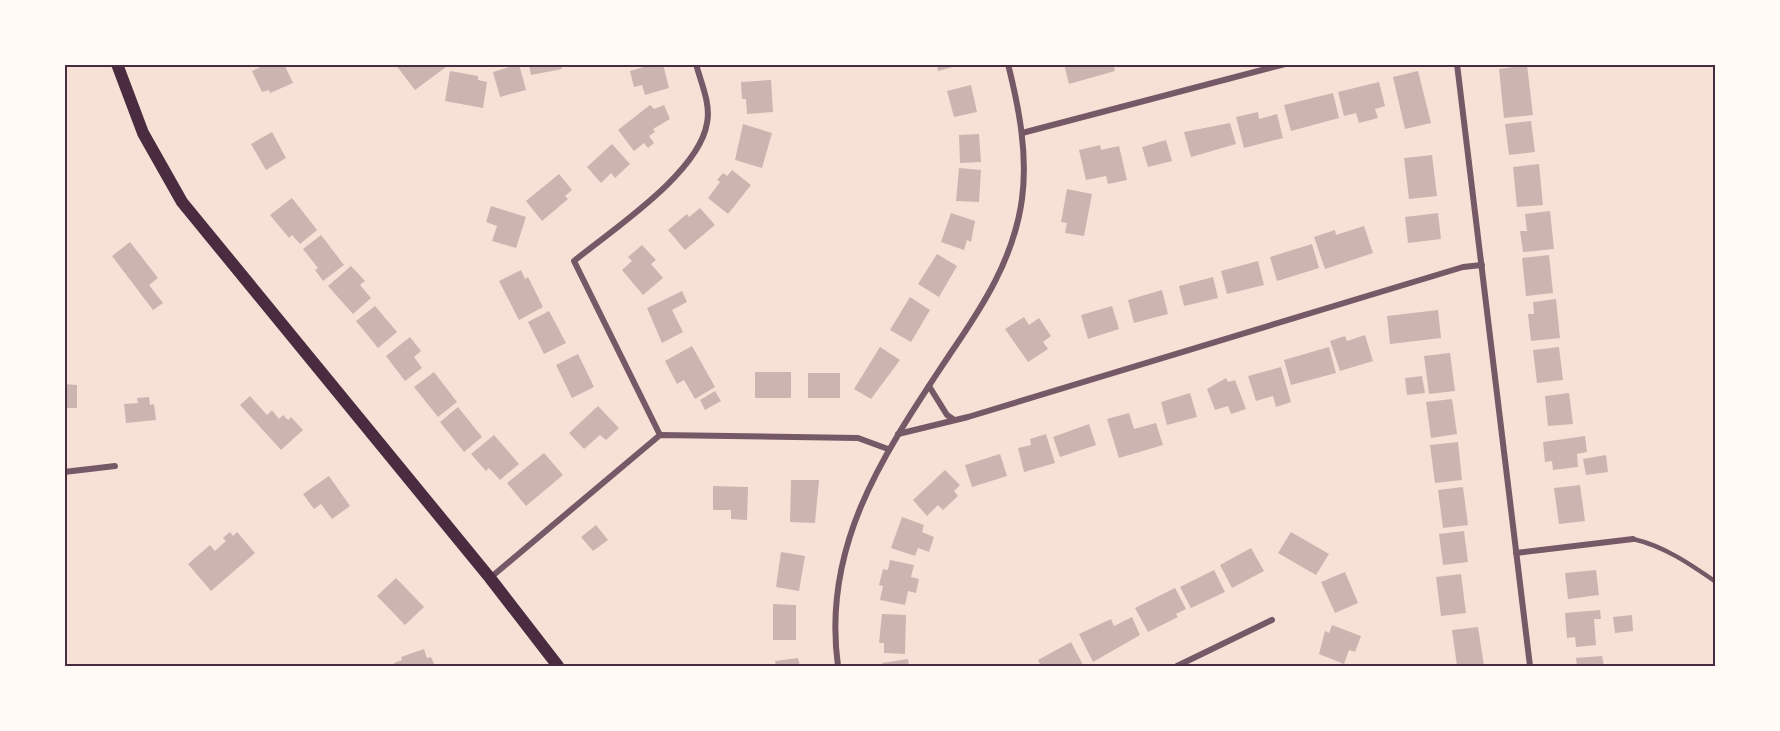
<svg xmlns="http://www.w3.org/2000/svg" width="1780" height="731" viewBox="0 0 1780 731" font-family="'Noto Sans',sans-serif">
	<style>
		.building { fill: #ccb4b1 }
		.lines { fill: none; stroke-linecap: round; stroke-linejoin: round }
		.service { stroke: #755966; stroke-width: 4.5 }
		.minor { stroke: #755966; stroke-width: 6 }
		.secondary { stroke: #4a2c40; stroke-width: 12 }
		.neatline { fill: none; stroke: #4a2c40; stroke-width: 2 }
	</style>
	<rect width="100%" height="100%" fill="#f7e1d7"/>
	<g class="building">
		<path d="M267,64H284L293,83L270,93L269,90L262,92L252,71Z"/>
		<path d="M395,64H444L446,67L415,90Z"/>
		<path d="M519,64L526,90L500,97L493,72Z"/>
		<path d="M529,64H561L562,69L531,75Z"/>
		<path d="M654,64H663L669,88L645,95L642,85L634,87L630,71Z"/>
		<path d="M937,64H960V65L938,71Z"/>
		<path d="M1064,64H1113L1115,71L1069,84Z"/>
		<path d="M1527,65L1533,115L1504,118L1499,69Z"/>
		<path d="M450,71L478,76V80L487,82L483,108L445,101Z"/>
		<path d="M1418,71L1431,123L1405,129L1393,77Z"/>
		<path d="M771,80L773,112L747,114L746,99H742L741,82Z"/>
		<path d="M1379,82L1385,106L1375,109L1378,118L1359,123L1356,113L1344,116L1338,92Z"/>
		<path d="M971,85L977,112L954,117L947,91Z"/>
		<path d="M1333,93L1339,118L1291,131L1284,105Z"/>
		<path d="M650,105L654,109L664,105L670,119L653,129L655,132L649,136L654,143L648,148L644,143L634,151L618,130Z"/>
		<path d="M1258,112L1259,119L1277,114L1283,138L1244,148L1236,117Z"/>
		<path d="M1531,121L1535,152L1509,155L1505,124Z"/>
		<path d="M1230,123L1236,144L1191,157L1184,132Z"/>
		<path d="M743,124L772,133L762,168L735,160Z"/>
		<path d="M272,132L286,158L266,170L251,144Z"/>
		<path d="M979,134L981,162L960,163L959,135Z"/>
		<path d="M1166,140L1172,161L1148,167L1142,147Z"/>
		<path d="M612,144L630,164L615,178L611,173L601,183L587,167Z"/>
		<path d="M1100,145L1101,150L1119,146L1127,180L1108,184L1106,176L1086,180L1079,150Z"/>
		<path d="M1432,155L1437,196L1409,199L1404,158Z"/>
		<path d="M1539,164L1543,205L1517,207L1513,167Z"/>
		<path d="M959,168L981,170L979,202L956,201Z"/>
		<path d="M732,170L751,185L728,214L708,198L720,182L717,180L723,173L727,176Z"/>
		<path d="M559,174L572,190L565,196L568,199L542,221L526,201Z"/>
		<path d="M1067,189L1092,194L1084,236L1065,233L1067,223L1061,222Z"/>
		<path d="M292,198L317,230L300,244L292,235L289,238L270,215Z"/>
		<path d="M491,206L526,217L516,248L492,241L497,226L486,222Z"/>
		<path d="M700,208L715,225L685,250L668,230L687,214L689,217Z"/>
		<path d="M1550,211L1554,249L1523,252L1520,231H1527L1525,214Z"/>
		<path d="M951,213L975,221L971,242L967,240L964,250L941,242Z"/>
		<path d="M1438,213L1441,239L1408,243L1405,217Z"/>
		<path d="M1364,226L1373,253L1325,269L1314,237L1335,230L1336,235Z"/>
		<path d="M321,235L344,265L323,281L315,270L318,268L303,249Z"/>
		<path d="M130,242L158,278L149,285L163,303L153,310L112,256Z"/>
		<path d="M1312,244L1319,268L1277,281L1270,257Z"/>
		<path d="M642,245L656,260L651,264L663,278L643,295L622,270L632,261L628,257Z"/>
		<path d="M937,254L957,266L939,297L918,284Z"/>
		<path d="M1549,255L1553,293L1526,296L1522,258Z"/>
		<path d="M1258,261L1264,285L1227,294L1221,271Z"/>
		<path d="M351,266L365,281L360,285L371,298L353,314L328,286Z"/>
		<path d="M521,270L525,279L528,277L543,307L519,320L499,281Z"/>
		<path d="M1213,277L1218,298L1184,306L1179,286Z"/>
		<path d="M1162,290L1168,314L1134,323L1128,300Z"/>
		<path d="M682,291L687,302L672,310L683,332L662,343L647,308Z"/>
		<path d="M910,297L930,310L911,342L890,330Z"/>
		<path d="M1556,299L1560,338L1531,341L1528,314H1534L1533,302Z"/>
		<path d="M375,306L397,332L378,348L356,321Z"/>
		<path d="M1112,306L1119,329L1088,339L1081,315Z"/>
		<path d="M1438,310L1441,338L1390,344L1387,316Z"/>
		<path d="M549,311L566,343L544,354L528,322Z"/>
		<path d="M1024,317L1029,325L1039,318L1051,336L1043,342L1048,349L1028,362L1005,329Z"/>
		<path d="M1365,335L1373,361L1340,371L1330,341L1345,336L1347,341Z"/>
		<path d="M410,337L421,351L414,357L422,368L405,381L386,356Z"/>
		<path d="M692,346L715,387L695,399L684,380L677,384L665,361Z"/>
		<path d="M880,347L900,360L871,399L854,389Z"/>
		<path d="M1329,347L1336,373L1291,385L1284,360Z"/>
		<path d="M1559,347L1563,380L1537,383L1533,350Z"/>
		<path d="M1450,353L1455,391L1429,394L1424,356Z"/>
		<path d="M578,354L594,387L572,398L556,365Z"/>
		<path d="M1281,367L1291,402L1276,407L1273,396L1256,401L1248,376Z"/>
		<path d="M434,372L457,402L438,417L414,387Z"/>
		<rect x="755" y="372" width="36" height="26"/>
		<rect x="808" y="373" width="32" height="25"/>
		<path d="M1422,376L1425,393L1407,395L1405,378Z"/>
		<path d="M1226,378L1228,382L1235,380L1246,409L1231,414L1228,406L1215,410L1207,389Z"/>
		<path d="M64,384L77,385V408H64Z"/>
		<path d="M715,391L721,401L705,410L700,400Z"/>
		<path d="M1190,393L1197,417L1167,425L1161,402Z"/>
		<path d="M1569,393L1573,424L1548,426L1545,396Z"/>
		<path d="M250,396L267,415L272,410L279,419L283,415L288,420L291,417L303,430L281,450L240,405Z"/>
		<path d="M149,397L150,405L154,404L156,420L126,423L124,404L138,403L137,398Z"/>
		<path d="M1452,399L1457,434L1431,438L1426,402Z"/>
		<path d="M598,406L619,428L606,440L600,435L584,449L569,433Z"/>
		<path d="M458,407L482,437L464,452L440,422Z"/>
		<path d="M1129,413L1134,429L1156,423L1163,445L1119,458L1107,419Z"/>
		<path d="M1089,424L1096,445L1060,457L1053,437Z"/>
		<path d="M1046,434L1055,463L1024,472L1018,448L1031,445L1030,439Z"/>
		<path d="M494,435L519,464L500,480L489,468L486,471L471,454Z"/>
		<path d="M1585,436L1587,452L1577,454L1578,467L1553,470L1552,461L1545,462L1543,442Z"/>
		<path d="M1458,442L1462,480L1435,483L1430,445Z"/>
		<path d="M544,453L563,475L526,506L507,483Z"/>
		<path d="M1000,454L1007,476L972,487L965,465Z"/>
		<path d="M1606,455L1608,472L1586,475L1583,459Z"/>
		<path d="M945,470L960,485L954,491L958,496L943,510L938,505L927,516L913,500Z"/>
		<path d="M329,476L350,506L332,519L321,504L314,509L303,494Z"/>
		<path d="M791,480H819L815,523L790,522Z"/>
		<path d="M1580,485L1585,521L1559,524L1554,488Z"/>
		<path d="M713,486L748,487L747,520L731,519V510H713Z"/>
		<path d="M1463,487L1468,525L1443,528L1438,490Z"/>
		<path d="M902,517L924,525L922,532L934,537L929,552L918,548L915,556L891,548Z"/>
		<path d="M596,525L608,540L593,551L581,537Z"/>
		<path d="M1464,531L1468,562L1443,565L1439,534Z"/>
		<path d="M230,532L233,536L237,532L255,553L211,591L188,564L210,545L215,551L226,541L223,538Z"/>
		<path d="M1291,532L1329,554L1316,575L1278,553Z"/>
		<path d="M1251,548L1264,571L1232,588L1220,565Z"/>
		<path d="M781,552L805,556L799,591L776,587Z"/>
		<path d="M890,560L914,565L911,577L919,579L916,593L908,591L905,605L880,600L883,586L879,585L883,569L888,570Z"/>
		<path d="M1214,570L1225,592L1191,608L1180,587Z"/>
		<path d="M1596,570L1599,595L1568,599L1565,573Z"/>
		<path d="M1345,572L1358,603L1335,613L1321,582Z"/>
		<path d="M1461,574L1466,613L1441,616L1436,577Z"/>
		<path d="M396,578L424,607L405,625L377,596Z"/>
		<path d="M1175,588L1186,609L1176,614L1178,617L1148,632L1135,608Z"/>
		<path d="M773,604L796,605V640H773Z"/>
		<path d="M1600,610L1601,619H1594L1596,645L1576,647L1575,637L1567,638L1565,613Z"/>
		<path d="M882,614L906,615L905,654L884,653V643H879Z"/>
		<path d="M1632,615L1633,631L1615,633L1613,617Z"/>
		<path d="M1132,617L1140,635L1093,662L1079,634L1111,619L1114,626Z"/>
		<path d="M1332,625L1361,636L1355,652L1349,650L1344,664L1319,654L1325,631L1329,633Z"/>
		<path d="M1478,627L1484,666H1457L1452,630Z"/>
		<path d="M1071,642L1083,665L1041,666L1038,660Z"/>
		<path d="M424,649L427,658L431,657L435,666H395L394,663L402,660L401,657Z"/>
		<path d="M1602,656L1604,666H1577L1576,658Z"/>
		<path d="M798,658L800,666H776L775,661Z"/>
		<path d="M908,659L909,666H883L882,663Z"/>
	</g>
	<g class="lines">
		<path class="service" d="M1633,539C1664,546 1690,564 1716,582"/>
		<g class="minor">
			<path d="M1457,64L1530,666"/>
			<path d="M1022,133L1285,64"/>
			<path d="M929,386L947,415L953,419"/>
			<path d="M898,434L968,417L1463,267L1482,265"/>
			<path d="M660,435L574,261C613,229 699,173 707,123C711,104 701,83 696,64"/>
			<path d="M64,472L115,466"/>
			<path d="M1516,553L1633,539"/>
			<path d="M490,578L660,435L858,438L888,449"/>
			<path d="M838,666C821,543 886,451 950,354C983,306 1014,258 1022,199C1028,154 1019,108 1008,64"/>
			<path d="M1177,666L1272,620"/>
		</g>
		<path class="secondary" d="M117,64L143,133L182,202L490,578L558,666"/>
	</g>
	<rect width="1780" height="731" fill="none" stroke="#fffaf5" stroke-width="132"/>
	<rect x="66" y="66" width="1648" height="599" class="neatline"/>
</svg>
